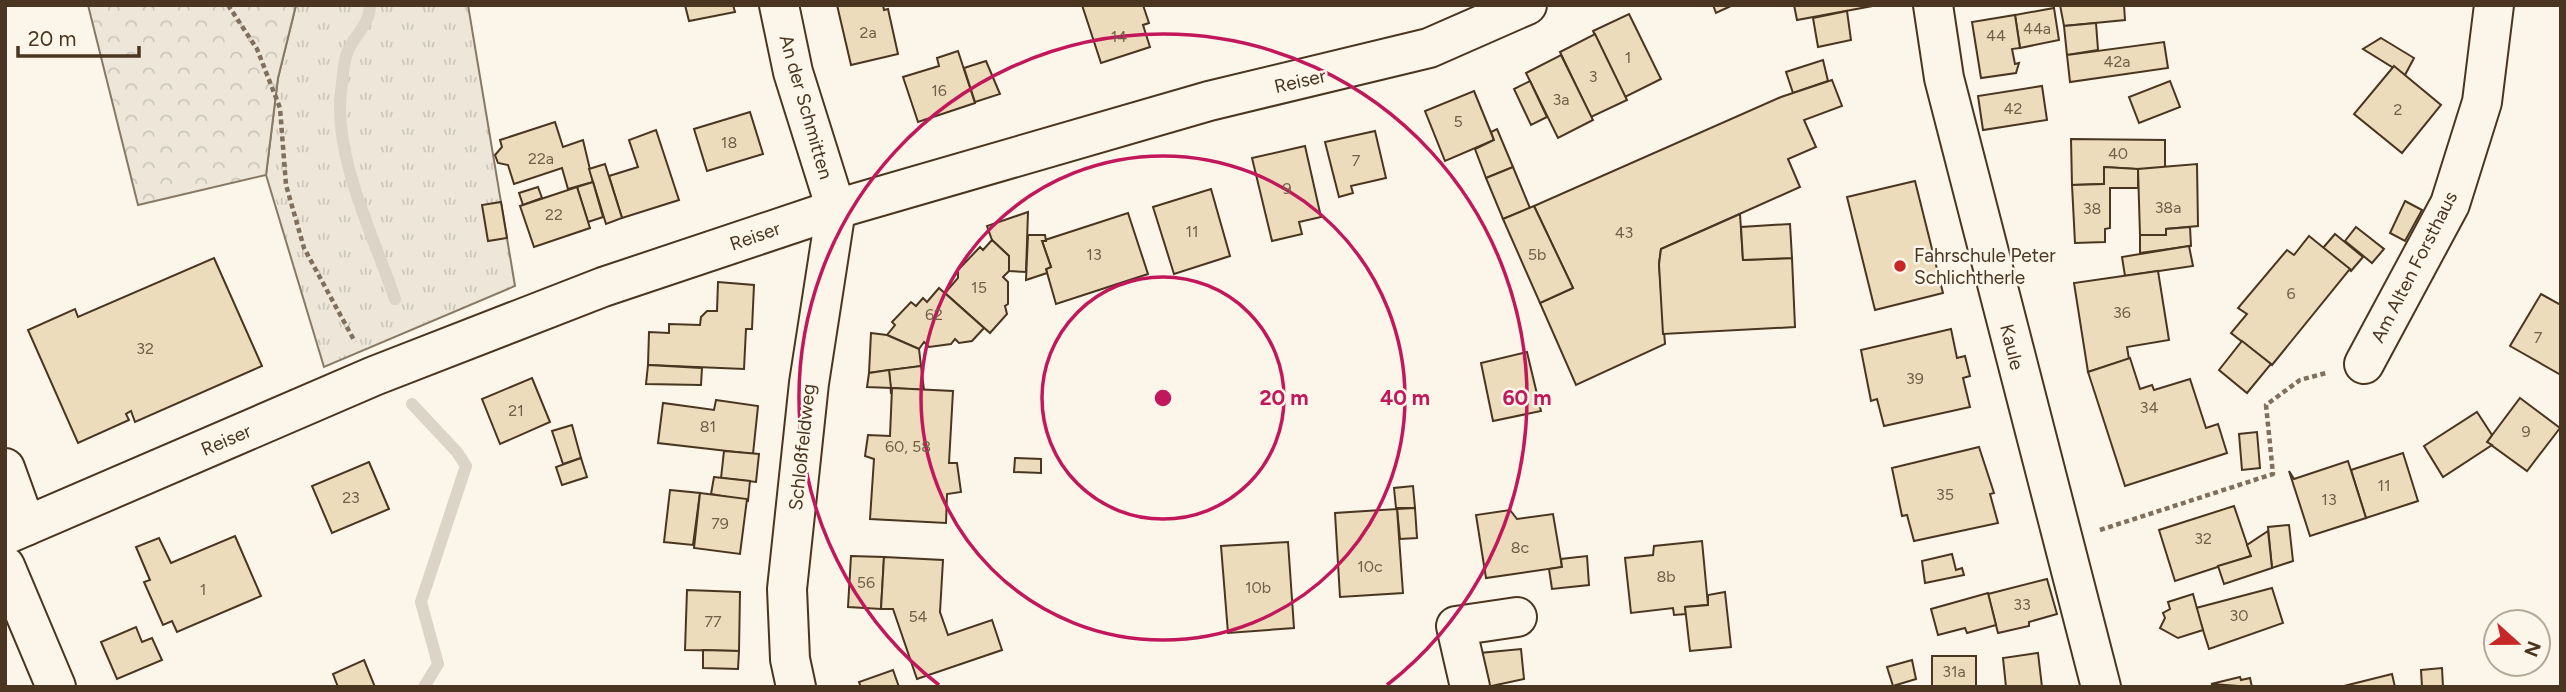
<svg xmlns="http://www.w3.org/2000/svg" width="2566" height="692" viewBox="0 0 2566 692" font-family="Figtree,sans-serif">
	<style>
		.grass { fill: url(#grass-tufts); stroke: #887966; stroke-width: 2 }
		.park { fill: url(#park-crowns); stroke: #887966; stroke-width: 2 }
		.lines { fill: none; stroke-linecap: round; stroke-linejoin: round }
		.stream { stroke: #dcd4c6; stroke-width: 12 }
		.building { fill: #ecdcbc; stroke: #4a3520; stroke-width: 2 }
		.minor-casing { stroke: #4a3520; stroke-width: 42 }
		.path { stroke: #7f6f5c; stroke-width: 4.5; stroke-dasharray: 5 3.5; stroke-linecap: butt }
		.minor { stroke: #fbf6e9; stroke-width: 38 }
		.ring { fill: none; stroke: #c2185b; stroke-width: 3.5 }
		.poi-dot { fill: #c62828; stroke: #fbf6e9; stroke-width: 2.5 }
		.labels { text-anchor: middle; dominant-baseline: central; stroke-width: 5; stroke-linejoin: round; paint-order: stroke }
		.number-label { font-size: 16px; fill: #725f47 }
		.street-label { font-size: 19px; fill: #4a3520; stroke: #fbf6e9 }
		.poi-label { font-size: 19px; fill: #4a3520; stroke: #fbf6e9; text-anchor: start }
		.centre { fill: #c2185b; stroke: #fbf6e9; stroke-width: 3.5 }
		.ring-label { font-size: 21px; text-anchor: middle; font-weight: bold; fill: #c2185b; stroke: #fbf6e9; stroke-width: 5; stroke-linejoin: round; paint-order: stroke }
	</style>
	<defs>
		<pattern id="grass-tufts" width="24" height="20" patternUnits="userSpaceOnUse" patternTransform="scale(1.75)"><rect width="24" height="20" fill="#ede6d9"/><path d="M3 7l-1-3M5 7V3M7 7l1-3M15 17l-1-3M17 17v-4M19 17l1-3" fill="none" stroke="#cdc6ba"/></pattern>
		<pattern id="park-crowns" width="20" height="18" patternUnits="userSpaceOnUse" patternTransform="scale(1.75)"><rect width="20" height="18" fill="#ede6d9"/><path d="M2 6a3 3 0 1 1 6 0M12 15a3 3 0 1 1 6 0" fill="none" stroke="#cdc6ba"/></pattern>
	</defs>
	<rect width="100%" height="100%" fill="#fbf6e9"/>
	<path class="grass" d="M296,5H468L515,286L324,367L266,175L278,78Z"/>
	<path class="park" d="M88,5H296L278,78L266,175L138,205Z"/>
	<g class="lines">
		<g class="stream">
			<path d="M370,5C370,25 353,36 347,53C343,64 343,79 341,91C333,156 374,237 395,299"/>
			<path d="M412,404L457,452L466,466L421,602L438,664L424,687"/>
		</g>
	</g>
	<g class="building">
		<path d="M685,5H733L735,12L689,21Z"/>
		<path d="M837,5H883L884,10L888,9L898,54L851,65Z"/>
		<path d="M1082,5H1143L1149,23L1143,25L1150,47L1101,63Z"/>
		<path d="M1713,5H1733L1716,13Z"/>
		<path d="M1794,5H1878L1797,20Z"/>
		<path d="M2060,5H2124L2125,20L2064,26Z"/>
		<path d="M2054,8L2059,40L2020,48L2015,15Z"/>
		<path d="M1847,11L1851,40L1818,47L1813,18Z"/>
		<path d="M1629,14L1661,79L1625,97L1593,31Z"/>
		<path d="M2015,15L2020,48L2012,49L2015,64L2019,63L2016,73L1981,78L1972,22Z"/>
		<path d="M2096,23L2098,50L2067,55L2064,26Z"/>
		<path d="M1595,34L1627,100L1591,117L1560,52Z"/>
		<path d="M2381,38L2414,58L2405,75L2363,49Z"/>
		<path d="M2164,42L2168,68L2070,82L2067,55Z"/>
		<path d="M958,51L975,103L918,122L903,77L939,66L937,58Z"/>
		<path d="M1561,55L1593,120L1558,138L1526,73Z"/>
		<path d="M1823,60L1828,81L1793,93L1786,72Z"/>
		<path d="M986,61L1000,94L975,102L964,68Z"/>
		<path d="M2394,66L2441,105L2402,153L2354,114Z"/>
		<path d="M1832,80L1842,106L1804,120L1816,147L1788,159L1800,187L1661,249L1659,264L1665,344L1576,385L1540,303L1573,288L1534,206L1781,97Z"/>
		<path d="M1530,81L1547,117L1531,125L1514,89Z"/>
		<path d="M2170,81L2180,107L2139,123L2129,97Z"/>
		<path d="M2042,86L2047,120L1983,130L1978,96Z"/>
		<path d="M1474,91L1494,140L1445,161L1425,111Z"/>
		<path d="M750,112L763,154L707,171L694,129Z"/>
		<path d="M555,122L563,147L583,140L593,182L568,189L562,168L514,184L508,165L498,163L495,155L502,147L500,140Z"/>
		<path d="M1497,129L1513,167L1486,178L1475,149L1494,140L1491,132Z"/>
		<path d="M656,130L679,200L622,218L609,176L638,167L629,140Z"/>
		<path d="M1375,131L1386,178L1351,186L1353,193L1339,197L1325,142Z"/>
		<path d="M2071,139L2165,140V167L2152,170L2104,167V184L2072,185Z"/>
		<path d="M1305,146L1321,217L1299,222L1302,234L1272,241L1252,158Z"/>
		<path d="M605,164L622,218L606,224L589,169Z"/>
		<path d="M2197,164L2198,226L2166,229V235H2140L2138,169Z"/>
		<path d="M1513,167L1530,208L1503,219L1486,178Z"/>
		<path d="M2104,167L2138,169V188H2110V228L2105,229V242L2075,243L2072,185L2104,184Z"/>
		<path d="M1915,181L1943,293L1875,310L1847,197Z"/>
		<path d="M593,182L603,217L588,222L577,187Z"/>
		<path d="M538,187L542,198L523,205L519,193Z"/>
		<path d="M577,187L590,228L534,247L520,206Z"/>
		<path d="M1211,189L1230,256L1174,274L1153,207Z"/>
		<path d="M2405,201L2422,210L2405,241L2390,233Z"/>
		<path d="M501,202L507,238L488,241L482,205Z"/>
		<path d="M1534,206L1573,288L1540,303L1503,219Z"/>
		<path d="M1028,212L1026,272L1009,271V256L992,240L987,226Z"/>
		<path d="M1128,213L1148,274L1056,304L1046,269L1051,267L1042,241Z"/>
		<path d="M1740,214L1743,260L1792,258L1795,327L1663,334L1659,264L1661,249Z"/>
		<path d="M1790,224L1792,258L1743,260L1741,227Z"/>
		<path d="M2190,227L2191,246L2140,253V235H2166V229Z"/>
		<path d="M2356,227L2384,249L2372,263L2345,241Z"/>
		<path d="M2335,234L2363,257L2351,271L2323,248Z"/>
		<path d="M1028,235H1045L1046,241H1042L1051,267L1046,269L1047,273L1026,280Z"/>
		<path d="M2309,236L2350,269L2272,365L2231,333L2247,314L2238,308L2287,250L2294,255Z"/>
		<path d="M992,240L1009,256V271L1003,277L1008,282V304L1005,306L1007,314L990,333L945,293L958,278V270L980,247L983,250Z"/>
		<path d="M2189,246L2193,266L2125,276L2122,257Z"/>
		<path d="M214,258L262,366L135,422L131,411L126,414L129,420L78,443L28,330L75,309L78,317Z"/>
		<path d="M2158,271L2169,340L2127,347L2129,359L2088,372L2074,283Z"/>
		<path d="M718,282L754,285L752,329H746L744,369L648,365L649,332L669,333V324L700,325L701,317L707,311H717Z"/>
		<path d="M939,288L984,328L972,341L959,343L955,339L951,344L929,347L924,342L919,349L887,335L895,325L892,322L911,302L916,306L923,298L927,302Z"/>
		<path d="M2541,294L2561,305V375L2510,346Z"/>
		<path d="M1951,329L1957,358L1965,356L1970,376L1963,378L1970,407L1884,426L1877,399L1871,401L1861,350Z"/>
		<path d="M871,333L887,335L919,349L921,366L869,373Z"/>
		<path d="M2242,341L2271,364L2247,393L2219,370Z"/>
		<path d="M1527,352L1541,411L1493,421L1481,363Z"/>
		<path d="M2130,358L2140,389L2152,385L2154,390L2190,379L2206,428L2218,424L2227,453L2125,486L2088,372Z"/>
		<path d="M648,365L702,368L701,385L646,384Z"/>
		<path d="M921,366L924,390L892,388L891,394L889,370Z"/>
		<path d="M889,370L891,388L867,387L869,373Z"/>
		<path d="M532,378L550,422L500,444L482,399Z"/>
		<path d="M892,388L953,391L949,463H957L961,492L947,494L946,523L870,519L874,459L865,456L868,435L890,436Z"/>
		<path d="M2520,398L2560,428L2527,471L2487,442Z"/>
		<path d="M716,400L758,406L753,454L658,443L663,403L714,410Z"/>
		<path d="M2477,412L2492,435L2487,442L2492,445L2443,477L2424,446Z"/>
		<path d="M572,425L581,458L563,464L552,431Z"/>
		<path d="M2257,432L2260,468L2242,470L2239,434Z"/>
		<path d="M1979,447L1994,493L1990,494L1998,523L1914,541L1907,515L1902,516L1892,468Z"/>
		<path d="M724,451L759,454L756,482L721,478Z"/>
		<path d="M2403,453L2418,501L2366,518L2351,470Z"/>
		<path d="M581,458L587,477L562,485L556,467Z"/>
		<path d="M1015,458L1041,459V473L1014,472Z"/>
		<path d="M2348,461L2366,518L2310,536L2289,471L2294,479Z"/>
		<path d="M369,462L389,509L332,533L312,486Z"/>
		<path d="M714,477L750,481L748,501L711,494Z"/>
		<path d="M1413,486L1415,508H1396L1394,488Z"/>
		<path d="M670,490L700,493L693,545L664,542Z"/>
		<path d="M700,493L747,499L740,554L694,548Z"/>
		<path d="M2234,506L2251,556L2175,581L2159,530Z"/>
		<path d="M1415,508L1417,538L1400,539L1397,509Z"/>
		<path d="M1397,509L1403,593L1340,597L1335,513Z"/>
		<path d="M1510,510L1517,519L1553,514L1562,567L1486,578L1476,515Z"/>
		<path d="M2289,525L2293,561L2272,568L2268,527Z"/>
		<path d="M2268,531L2272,568L2224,584L2218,566L2251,556L2247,545Z"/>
		<path d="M235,536L261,596L177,632L172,621L163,625L144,582L150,580L136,547L159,538L171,563Z"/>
		<path d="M1702,541L1708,605L1685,607L1686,614L1674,615L1673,608L1631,613L1625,558L1653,555L1654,546Z"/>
		<path d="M1288,542L1294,628L1228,633L1221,546Z"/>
		<path d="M1952,554L1956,570L1962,568L1964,575L1925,583L1922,561Z"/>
		<path d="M851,556L884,557L881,609L848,607Z"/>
		<path d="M1587,556L1589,585L1552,589L1549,569L1562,567L1561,559Z"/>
		<path d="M884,557L943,560L940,612L948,635L992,620L1002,650L917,679L893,609H881Z"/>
		<path d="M2047,579L2057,614L2029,622V626L1998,633L1988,594Z"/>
		<path d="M2272,588L2283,623L2209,649L2196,608Z"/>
		<path d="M687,590L740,592L739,651L685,650Z"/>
		<path d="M1725,592L1731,647L1690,651L1685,607L1708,605V595Z"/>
		<path d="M1988,593L1996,625L1967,633L1965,628L1938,635L1931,609Z"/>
		<path d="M2193,594L2203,630L2178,638L2160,628L2165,618L2163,613L2170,609L2168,602Z"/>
		<path d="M136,627L142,642L152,638L162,660L117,679L101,642Z"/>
		<path d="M1521,649L1524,679L1487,687L1480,653Z"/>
		<path d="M703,650L739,651L738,669L703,668Z"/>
		<path d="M2038,653L2042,687H2006L2003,658Z"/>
		<path d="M1932,656H1976V686L1932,687Z"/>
		<path d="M364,660L375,687H338L333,674Z"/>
		<path d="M1912,660L1916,679L1893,686L1887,667Z"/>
		<path d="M2442,668L2443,687H2422L2421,670Z"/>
		<path d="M893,670L899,687H861L859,682Z"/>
		<path d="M2392,674L2395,687H2340Z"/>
		<path d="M2240,677L2241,680L2250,678L2252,687L2211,684Z"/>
	</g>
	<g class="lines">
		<defs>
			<g id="minor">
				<path d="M779,5L793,72L836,209L809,383L787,589L790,659L796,687"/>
				<path d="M1933,5L1944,78L2101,687"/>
				<path d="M2364,364L2450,204L2482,102L2494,5"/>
				<path d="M5,468L26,526"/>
				<path d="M5,535L374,376L603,287L836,209L1209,101L1429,48L1527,5"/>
				<path d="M5,566L56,687"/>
				<path d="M1470,687L1456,626L1517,617"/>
			</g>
		</defs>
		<use href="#minor" class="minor-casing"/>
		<g class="path">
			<path d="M228,5L257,49L280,108L286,185L304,248L355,342"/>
			<path d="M2100,530L2273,474L2266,405L2300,380L2326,373"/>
		</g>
		<use href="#minor" class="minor"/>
	</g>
	<g class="ring">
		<circle cx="1163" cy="398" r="121"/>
		<circle cx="1163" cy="398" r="242"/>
		<path d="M939 685A364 364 0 1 1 1387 685"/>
	</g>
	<circle class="poi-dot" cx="1900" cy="266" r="7"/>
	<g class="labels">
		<g class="number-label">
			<text x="2037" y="28">44a</text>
			<text x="868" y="32">2a</text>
			<text x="1996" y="35">44</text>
			<text x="1119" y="36">14</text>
			<text x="1628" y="57">1</text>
			<text x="2117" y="61">42a</text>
			<text x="1593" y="76">3</text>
			<text x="939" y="90">16</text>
			<text x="1561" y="99">3a</text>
			<text x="2013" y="108">42</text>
			<text x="2398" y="109">2</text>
			<text x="1458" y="121">5</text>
			<text x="729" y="142">18</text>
			<text x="2118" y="153">40</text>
			<text x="541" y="158">22a</text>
			<text x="1356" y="160">7</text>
			<text x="1287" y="188">9</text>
			<text x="2168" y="207">38a</text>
			<text x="2092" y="208">38</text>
			<text x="554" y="214">22</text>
			<text x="1192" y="231">11</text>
			<text x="1624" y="232">43</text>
			<text x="1094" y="254">13</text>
			<text x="1537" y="254">5b</text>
			<text x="979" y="287">15</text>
			<text x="2291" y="293">6</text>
			<text x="2122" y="312">36</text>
			<text x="934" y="314">62</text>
			<text x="2538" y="337">7</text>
			<text x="145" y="348">32</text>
			<text x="1915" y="378">39</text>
			<text x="2149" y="407">34</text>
			<text x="516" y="410">21</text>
			<text x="708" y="426">81</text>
			<text x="2526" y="431">9</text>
			<text x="908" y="446">60, 58</text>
			<text x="2384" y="485">11</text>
			<text x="1945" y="494">35</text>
			<text x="351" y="497">23</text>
			<text x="2329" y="499">13</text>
			<text x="720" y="523">79</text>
			<text x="2203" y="538">32</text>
			<text x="1520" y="547">8c</text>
			<text x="1370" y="566">10c</text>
			<text x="1666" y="576">8b</text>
			<text x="866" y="582">56</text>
			<text x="1258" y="587">10b</text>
			<text x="203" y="589">1</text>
			<text x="2022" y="604">33</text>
			<text x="2239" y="615">30</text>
			<text x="918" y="616">54</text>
			<text x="713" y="621">77</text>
			<text x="1954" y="671">31a</text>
		</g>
		<g class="street-label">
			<text transform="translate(1300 81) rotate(-13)">Reiser</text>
			<text transform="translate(806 107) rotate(74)">An der Schmitten</text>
			<text transform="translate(755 236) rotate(-19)">Reiser</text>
			<text transform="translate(2414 267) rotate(-63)">Am Alten Forsthaus</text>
			<text transform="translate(2012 347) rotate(76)">Kaule</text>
			<text transform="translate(226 440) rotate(-23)">Reiser</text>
			<text transform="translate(802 447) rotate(-84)">Schloßfeldweg</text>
		</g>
		<g class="poi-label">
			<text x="1914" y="255">Fahrschule Peter<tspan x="1914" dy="22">Schlichtherle</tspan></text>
		</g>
	</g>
	<circle cx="1163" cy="398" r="10" class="centre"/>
	<g class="ring-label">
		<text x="1284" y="405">20 m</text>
		<text x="1405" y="405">40 m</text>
		<text x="1527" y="405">60 m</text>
	</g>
	<rect width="2566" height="692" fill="none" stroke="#4a3520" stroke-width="14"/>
	<g transform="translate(2517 643) rotate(111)"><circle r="33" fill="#fbf6e9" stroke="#b4a999" stroke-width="2"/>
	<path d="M0-5L12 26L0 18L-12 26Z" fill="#c62828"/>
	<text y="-10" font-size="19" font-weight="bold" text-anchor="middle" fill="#4a3520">N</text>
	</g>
	<path d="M18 46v10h121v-10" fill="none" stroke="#4a3520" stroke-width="3.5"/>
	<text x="28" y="46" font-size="21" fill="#4a3520" stroke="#fbf6e9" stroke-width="5" paint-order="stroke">20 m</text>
</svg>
